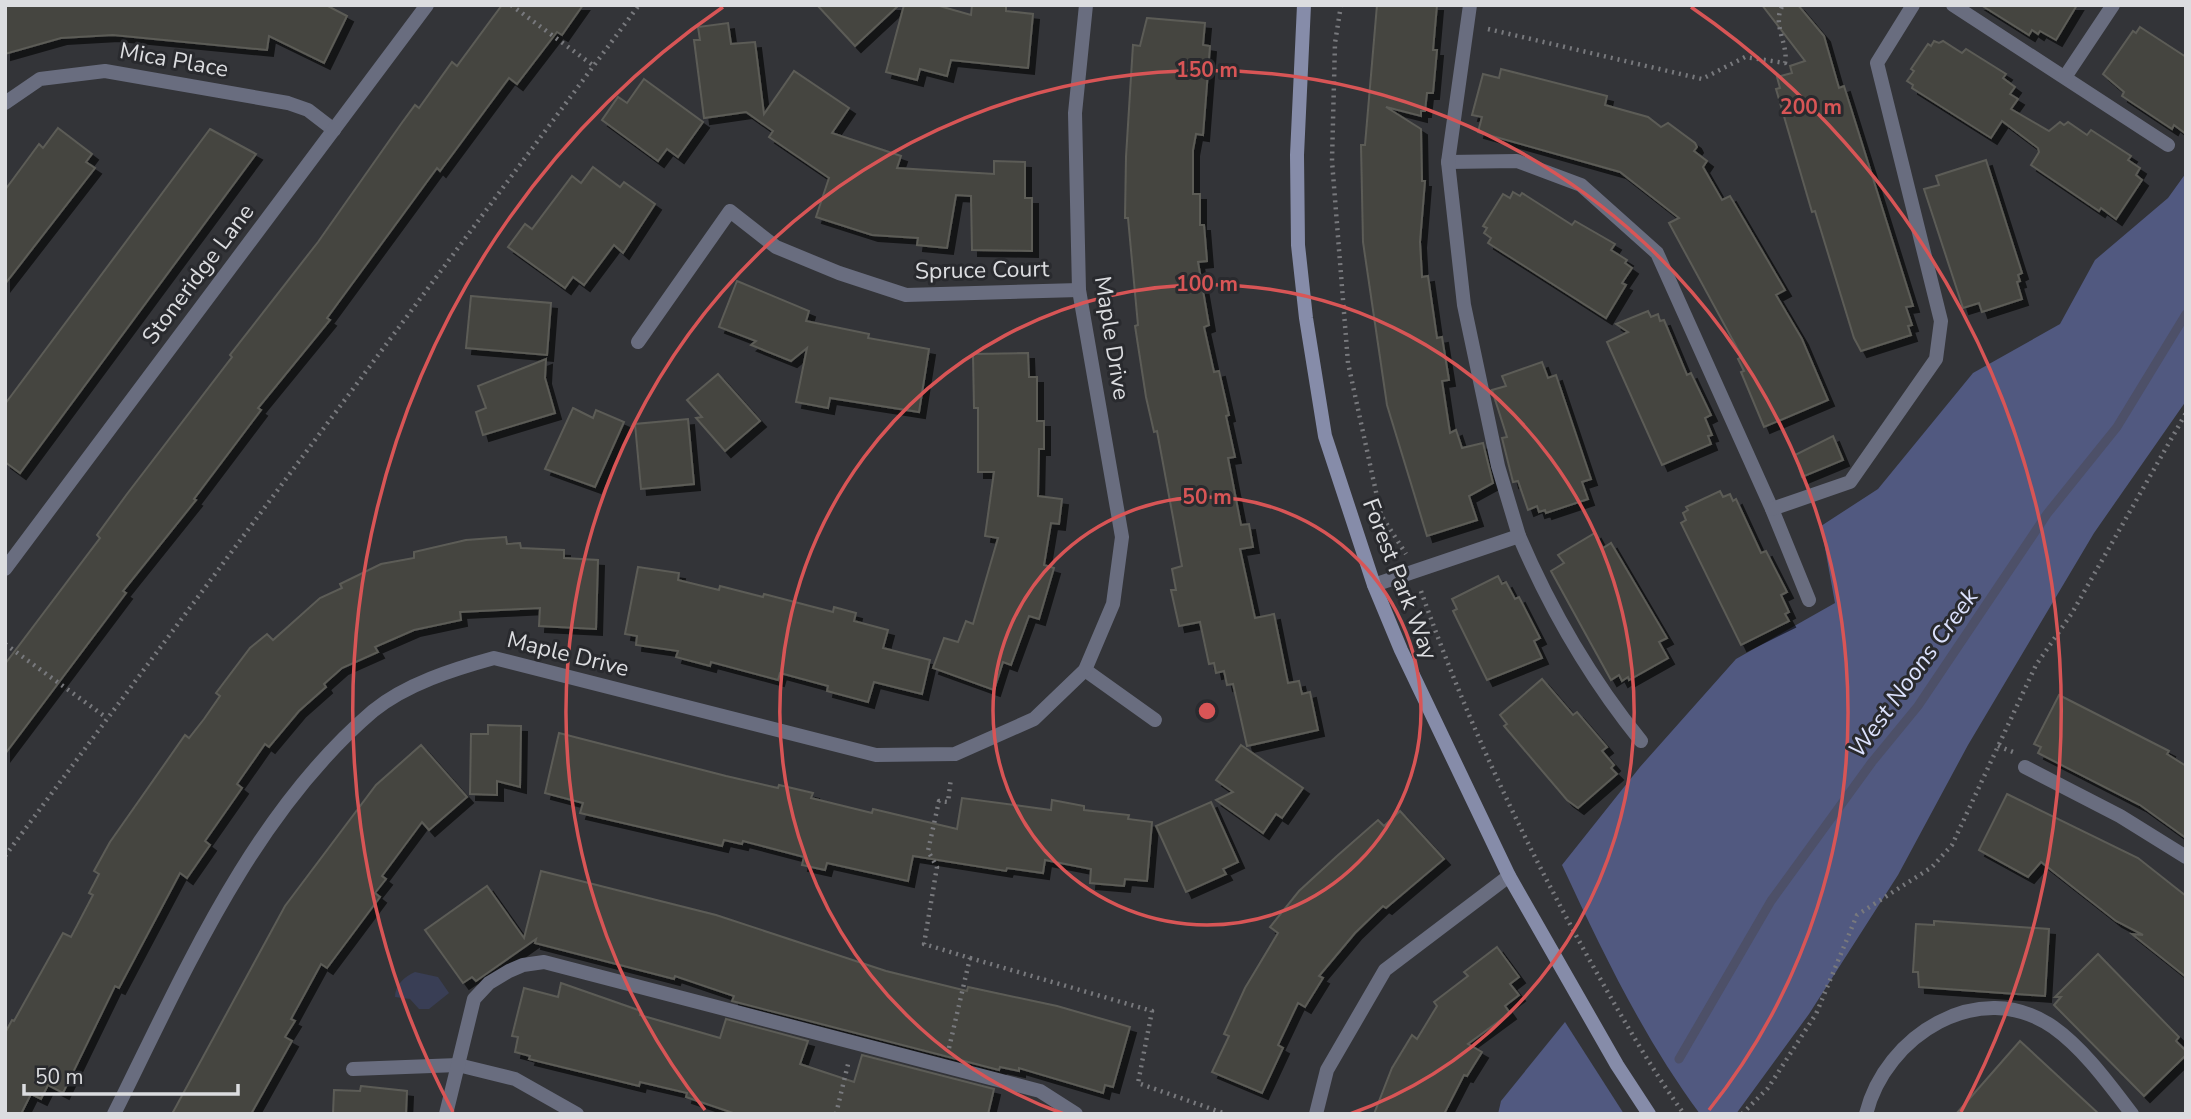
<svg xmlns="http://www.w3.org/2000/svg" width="2191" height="1119" viewBox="0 0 2191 1119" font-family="'Nunito Sans',sans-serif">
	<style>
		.green { fill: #393e55 }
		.forest { fill: #515980 }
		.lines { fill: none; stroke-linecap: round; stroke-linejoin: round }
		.stream { stroke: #4d5068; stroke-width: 9 }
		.building { fill: #454540; stroke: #5c5c57; stroke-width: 2; filter: url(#shadow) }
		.path { stroke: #78797d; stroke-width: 4.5; stroke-dasharray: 2 5; stroke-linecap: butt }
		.lane { stroke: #696d7f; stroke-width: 14 }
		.street { stroke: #696d7f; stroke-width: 14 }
		.secondary { stroke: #868ca9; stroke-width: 14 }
		.ring { fill: none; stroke: #d85556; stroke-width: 3.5 }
		.labels { text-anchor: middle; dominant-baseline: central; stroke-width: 6; stroke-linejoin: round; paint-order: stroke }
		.street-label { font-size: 23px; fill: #dcdde0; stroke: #292a2e }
		.water-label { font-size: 24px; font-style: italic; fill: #dce2fd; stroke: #292a2e }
		.centre { fill: #d85556; stroke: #292a2e; stroke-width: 3.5 }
		.ring-label { font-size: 21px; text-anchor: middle; font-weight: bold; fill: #d85556; stroke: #292a2e; stroke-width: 6; stroke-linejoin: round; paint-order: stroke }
	</style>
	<defs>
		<filter id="shadow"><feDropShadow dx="6" dy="6" stdDeviation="0" flood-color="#0009"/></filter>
	</defs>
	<rect width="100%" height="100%" fill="#333438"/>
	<path class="green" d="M415,972L438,977L449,993L429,1009H419L410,999L395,997C395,985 405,976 415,972Z"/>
	<g class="forest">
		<path d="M2186,173V401L2094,533L1968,745L1898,875L1809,1014L1736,1114H1700C1643,1037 1602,951 1562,865L1640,767L1736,659L1835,603L1821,526L1878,489L1973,373L2060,324L2095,260L2168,198Z"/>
		<path d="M1565,1022L1624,1114H1498L1501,1101Z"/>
	</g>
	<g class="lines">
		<path class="stream" d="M1679,1059L1771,901L1872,762L1918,706L2047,514L2117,427L2186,314"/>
	</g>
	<g class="building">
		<path d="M5,5H326L347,16L324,63L269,36L267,50L113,35L61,38L5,54Z"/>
		<path d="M502,5H583L562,35L557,32L517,84L509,78L440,171L437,168L327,318L330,320L258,408L261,410L194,499L196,500L123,591L126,593L5,754V664L100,538L97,535L127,494L232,357L230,355L318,242L401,124L415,105L419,108L452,62L457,66Z"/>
		<path d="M817,5H899L855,46Z"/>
		<path d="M904,5H936L971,15L972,5H1006V11L1033,14L1028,68L951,60L947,76L920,69L917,80L886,72Z"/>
		<path d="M1377,5H1437L1433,50H1437L1433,93H1427L1425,111H1421V116L1386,107L1421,129L1422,181H1425L1420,242L1422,277L1428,276L1437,338L1442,337L1449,380L1442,381L1450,433L1456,430L1462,448L1483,443L1493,483L1469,496L1477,520L1427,536L1387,405L1363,242L1361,145H1365Z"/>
		<path d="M1762,5H1798L1824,36L1839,88L1844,86L1913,306L1906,307L1912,325L1908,326L1911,335L1861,351L1854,338L1815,211L1812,212L1776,89L1780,88L1777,77L1792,73L1790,66L1805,61Z"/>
		<path d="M1981,5H2077L2056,40L2040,31L2038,34L2032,30L2029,35Z"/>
		<path d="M1147,18L1205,23L1203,45L1210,46L1203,135L1196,134L1193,150V194H1200V225H1204L1207,261L1198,262L1209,325L1204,327L1214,372L1219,371L1229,415L1226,416L1235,457L1228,458L1241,525L1249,524L1253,547L1240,549L1255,618L1274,614L1288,683L1299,681L1302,694L1310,692L1318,730L1247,746L1233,684L1227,685L1224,671L1216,673L1214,663L1209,664L1200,622L1179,626L1171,590H1176L1172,569L1182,566L1157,431L1154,432L1146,397L1135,326L1138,325L1128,218H1125L1126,157L1133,45L1140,46Z"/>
		<path d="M728,23L731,44L755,42L764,114L794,71L849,108L832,133L901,156L897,168L994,174V161L1025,162V198H1032V251L972,250L971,196L956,195L947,248L917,245L918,238L872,235L816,217L829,178L769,137L773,131L746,112L704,118L694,40H700L698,27Z"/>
		<path d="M2140,27L2186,57V134L2174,125L2172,129L2122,96L2124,92L2103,74L2133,31L2136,33Z"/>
		<path d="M1934,41L1939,43L1943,41L1962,53L1966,49L2006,74L2003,78L2015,87L2010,94L2018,99L2011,109L2049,131L2060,122L2064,125L2068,122L2087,135L2091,130L2131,156L2128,160L2140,168L2136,175L2142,180L2116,219L2101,208L2099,211L2031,165L2039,152L2038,148L2002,121L1991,138L1912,88L1913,85L1907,81L1914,71L1911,69L1928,44L1931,46Z"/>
		<path d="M1501,69L1607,96L1605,105L1648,117L1661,127L1668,123L1695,143L1697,147L1694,151L1707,161L1703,167L1722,200L1730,196L1785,290L1776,295L1802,339L1828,400L1764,427L1741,372L1744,371L1738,359L1742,357L1669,223L1679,218L1620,172L1478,132L1482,117L1472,115L1483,74L1499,78Z"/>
		<path d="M644,79L703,122L678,157L667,149L658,161L602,120L618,97L627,103Z"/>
		<path d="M58,128L92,154L86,162L95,168L5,284V190L39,144L43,148Z"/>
		<path d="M210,129L256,154L20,473L5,462V404Z"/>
		<path d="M1986,160L2022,273L2018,275L2020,281L2017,282L2022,299L1982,312L1979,303L1963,308L1924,189L1939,185L1936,176Z"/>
		<path d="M593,167L620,187L624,182L655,204L623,253L614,245L584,285L573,277L565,288L508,247L525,224L532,229L572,176L581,183Z"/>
		<path d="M1513,192L1520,196L1522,193L1572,225L1575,221L1615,244L1611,250L1627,260L1625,263L1632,268L1622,283L1626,285L1606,318L1488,243L1491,238L1484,233L1487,228L1483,226L1503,194L1510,198Z"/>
		<path d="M737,281L809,311L806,321L869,334L868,338L929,349L919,412L830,398L828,408L796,402L807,348L791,361L751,345L756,341L719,327Z"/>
		<path d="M471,296L551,303L547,355L466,348Z"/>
		<path d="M1648,311L1651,317L1658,314L1660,321L1664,320L1687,375L1691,373L1711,415L1705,418L1712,435L1708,436L1711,444L1662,465L1607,342L1628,332L1616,324Z"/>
		<path d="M1028,353L1029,377H1037V421H1044V449H1039L1038,496L1062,499L1059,524L1051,523L1044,565L1054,568L1039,619L1029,616L1011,665L1003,662L994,690L933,668L944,638L958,642L966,621L973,624L998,538L985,536L994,472H978V408H974L973,354Z"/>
		<path d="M546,359L545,378L555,413L483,435L476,412L486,408L478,386Z"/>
		<path d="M1542,362L1548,378L1556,375L1591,479L1582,482L1588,499L1546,513L1545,510L1539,512L1537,506L1528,510L1518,481L1513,482L1502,438L1507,437L1492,390L1506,386L1502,376Z"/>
		<path d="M718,374L760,421L725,451L696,418L702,417L687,400Z"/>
		<path d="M573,408L593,418L596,410L624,422L595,487L545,469Z"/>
		<path d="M688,419L694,484L641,489L635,424Z"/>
		<path d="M1833,436L1843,460L1802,477L1795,455Z"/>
		<path d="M1720,491L1723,497L1730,494L1733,501L1736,499L1761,553L1766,551L1787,592L1781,595L1789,612L1785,614L1789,621L1741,645L1681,523L1686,520L1683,513L1688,510L1686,507Z"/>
		<path d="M1595,533L1603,548L1611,543L1667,638L1659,642L1668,658L1629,680L1628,677L1622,681L1619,675L1611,680L1551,571L1564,563L1558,555Z"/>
		<path d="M506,537L507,544L520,543L521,548L564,550V558L598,560L596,629L539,626L540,608L460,612L461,620L414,630L375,647L378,652L342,668L324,684L326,687L299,711L269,747L265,744L237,784L242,788L205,841L210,845L187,878L180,873L119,988L115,986L63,1093L48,1085L41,1099L31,1094L21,1114H5V1033L12,1020L14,1021L63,933L71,937L93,895L89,893L99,874L94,871L110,842L185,735L189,738L204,719L220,696L216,693L250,648L267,634L273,640L320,598L342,588L340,584L381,564L414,558V552L466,540Z"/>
		<path d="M638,567L679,573L678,580L719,590L720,586L763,597L764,594L833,612L834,607L856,613L854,621L888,630L883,648L930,660L922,694L874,682L868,702L827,691L828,686L780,673L778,680L711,662L710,666L676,657L678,651L636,645L637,636L625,634Z"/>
		<path d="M1498,576L1502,584L1506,582L1515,599L1519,597L1540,638L1534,641L1542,658L1487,680L1453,611L1457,609L1452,599Z"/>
		<path d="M1542,679L1573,715L1577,712L1607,747L1602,751L1614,765L1611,768L1617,774L1578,808L1567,800L1504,726L1507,724L1500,715Z"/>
		<path d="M2059,695L2169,751L2167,754L2186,766V838L2140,805L2038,753L2041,747L2034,744Z"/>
		<path d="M488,725L521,726L520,787L497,781V795L470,794L471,734H488Z"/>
		<path d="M559,733L726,776L778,788L779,785L813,793L811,798L872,813L873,809L957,829L962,798L1051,810L1052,800L1084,806V810L1129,815L1128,819L1152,822L1147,881L1125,879L1124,886L1090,883L1091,869L1045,860L1043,873L1007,868L1006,871L913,856L908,881L827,863L825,870L802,865L804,857L743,841L742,844L724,840L722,846L580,813L583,803L545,793Z"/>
		<path d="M421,745L467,797L429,830L422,822L382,876L386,879L375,893L380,897L327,968L321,964L291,1019L295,1021L285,1037L292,1041L251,1114H172L285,906L376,785Z"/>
		<path d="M1241,745L1303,788L1282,818L1276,814L1263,833L1216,800L1233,792L1216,780Z"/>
		<path d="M2007,794L2138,858L2186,896V977L2132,934L2143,935L2116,921L2041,862L2028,877L1979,850Z"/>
		<path d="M1211,802L1238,862L1223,869L1226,874L1186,892L1156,826Z"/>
		<path d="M1400,811L1444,859L1386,908L1383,906L1355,933L1319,976L1323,978L1305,1007L1298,1003L1278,1045L1283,1048L1262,1093L1212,1072L1229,1036L1224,1034L1245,988L1278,933L1270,927L1299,891L1337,856L1378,820L1384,826Z"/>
		<path d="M541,871L716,915L886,971L967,991L968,987L1057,1006L1130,1027L1113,1087L1105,1085L1103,1093L1019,1068V1071L1000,1067L999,1070L732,1001L734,996L675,976L674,979L535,943L536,939L476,981L472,977L463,983L425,930L487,886L524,938Z"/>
		<path d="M1934,921L2049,929L2045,996L1919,987L1918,972H1913L1916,924L1934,925Z"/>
		<path d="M1497,947L1519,977L1510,984L1519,995L1505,1006L1510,1013L1468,1044L1482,1052L1467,1076L1464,1075L1444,1114H1374L1392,1068L1412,1035L1417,1039L1437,1006L1434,1002L1468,976L1464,972Z"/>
		<path d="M2098,954L2179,1037L2176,1041L2186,1051V1055L2144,1096L2054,1005L2061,997H2055Z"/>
		<path d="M561,983L641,1011L640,1015L720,1038L726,1019L808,1041L800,1064L854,1082L862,1055L994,1089L988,1114H736L686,1097L687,1093L640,1082L639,1086L529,1059L530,1056L515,1052L518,1037L512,1036L524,988L558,997Z"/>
		<path d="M2020,1041L2099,1114H1956Z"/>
		<path d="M361,1086L407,1091L406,1114H333L334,1090L360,1091Z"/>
	</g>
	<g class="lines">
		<g class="path">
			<path d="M511,5L594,66"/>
			<path d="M1341,5L1335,43L1332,161L1348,363L1381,515L1406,554"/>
			<path d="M1488,29L1702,79L1745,57L1785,63C1789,44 1771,24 1783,5"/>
			<path d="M1421,591C1466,719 1523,840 1589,959C1619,1012 1648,1064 1684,1114"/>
			<path d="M5,644L107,718"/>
			<path d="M1998,746L2013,752"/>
			<path d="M5,856L639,5"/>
			<path d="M970,958L1152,1011L1138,1083L1226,1114"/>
			<path d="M949,1048L970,958L924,944L937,867L928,851L939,801L948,802L951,778"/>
			<path d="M836,1114L849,1060"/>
			<path d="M1742,1114L1768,1088L1816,1014L1857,915L1932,867L1952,845L2036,665L2072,613L2186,413"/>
		</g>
		<g class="lane">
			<path d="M1953,5L2168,145"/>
			<path d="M2065,77L2113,5"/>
			<path d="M1448,162L1517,161L1581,185L1657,253L1772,509L1809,600"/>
			<path d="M1772,509L1850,482L1936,359L1941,321L1877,63L1913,5"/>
			<path d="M1519,536C1551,611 1589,677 1641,741"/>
			<path d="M1374,585L1519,536L1498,466L1464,305L1448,162L1470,5"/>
			<path d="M2025,767L2120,816L2186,857"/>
			<path d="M353,1069L458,1065L515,1079L577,1114"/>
			<path d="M446,1114L474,999L489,983L509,971L523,965L544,962L1040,1091L1076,1114"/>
			<path d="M1866,1114C1885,1036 1979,976 2053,1027C2084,1049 2109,1084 2132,1114"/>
		</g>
		<g class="street">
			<path d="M5,103L40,79L105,71L288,103L308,110L334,130"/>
			<path d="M638,342L730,211L776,247L839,273L906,295L1079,290"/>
			<path d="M5,569L427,5"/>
			<path d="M1085,670L1155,720"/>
			<path d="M114,1114C184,974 251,815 373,711C406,684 454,669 494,658L876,755L955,754L1034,719L1085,670L1113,604L1122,537L1079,290L1075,113L1086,5"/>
			<path d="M1316,1114L1327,1070L1385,970L1509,876"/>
		</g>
		<path class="secondary" d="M1304,5L1297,155L1298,245L1306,318L1325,436L1374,585L1401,650L1509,876L1617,1065L1649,1114"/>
	</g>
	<g class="ring">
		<circle cx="1207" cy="711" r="214"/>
		<path d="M1064 1114A427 427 0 1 1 1350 1114"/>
		<path d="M705 1110A641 641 0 1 1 1709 1110"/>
		<path d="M453 1112A854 854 0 0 1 723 7M1691 7A854 854 0 0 1 1961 1112"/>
	</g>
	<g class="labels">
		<g class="street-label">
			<text transform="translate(174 60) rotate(10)">Mica Place</text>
			<text transform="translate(982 270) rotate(-1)">Spruce Court</text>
			<text transform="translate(198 274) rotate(-53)">Stoneridge Lane</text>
			<text transform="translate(1112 338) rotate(81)">Maple Drive</text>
			<text transform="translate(1400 579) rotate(69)">Forest Park Way</text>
			<text transform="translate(568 654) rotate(14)">Maple Drive</text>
		</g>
		<g class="water-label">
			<text transform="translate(1913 673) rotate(-54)">West Noons Creek</text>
		</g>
	</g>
	<circle cx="1207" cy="711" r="10" class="centre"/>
	<g class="ring-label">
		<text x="1207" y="77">150 m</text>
		<text x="1811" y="114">200 m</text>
		<text x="1207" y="291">100 m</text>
		<text x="1207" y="504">50 m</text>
	</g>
	<rect width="2191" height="1119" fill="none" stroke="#dcdde0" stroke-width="14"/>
	<path d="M24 1084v10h214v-10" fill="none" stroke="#dcdde0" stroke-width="3.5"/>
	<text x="35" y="1084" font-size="21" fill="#dcdde0" stroke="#292a2e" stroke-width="5" paint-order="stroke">50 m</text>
</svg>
